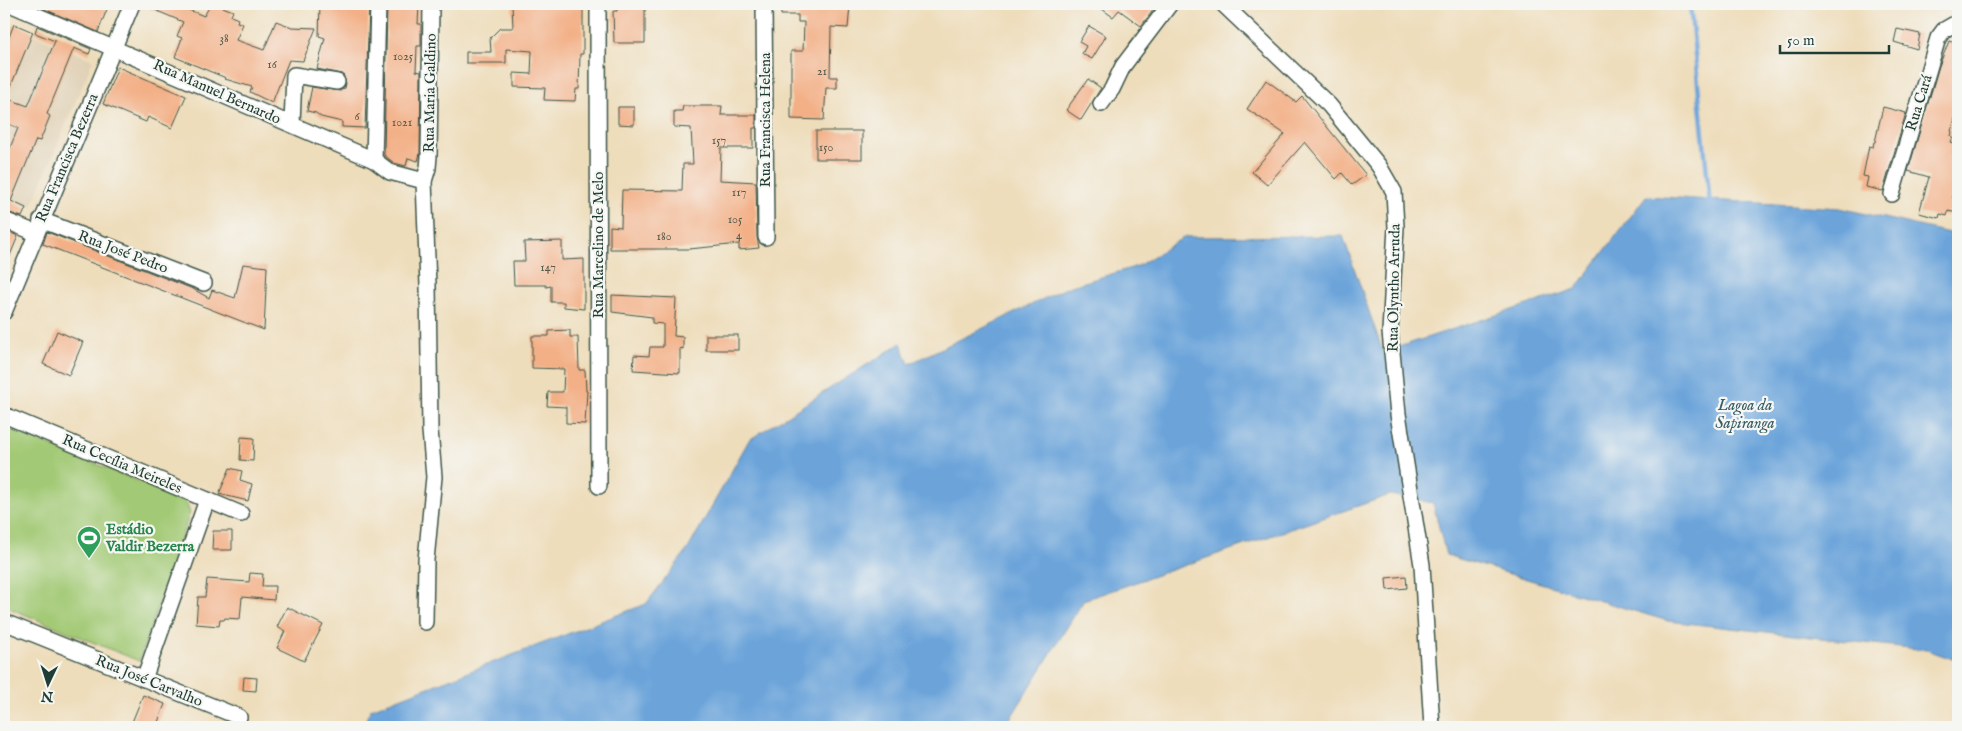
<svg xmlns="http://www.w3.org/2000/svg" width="1962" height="731" viewBox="0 0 1962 731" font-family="'IM FELL English',serif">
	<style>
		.built { fill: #dfcfb2 }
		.green { fill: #a2c975; stroke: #608354 }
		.water { fill: #6ca4da; stroke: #467087 }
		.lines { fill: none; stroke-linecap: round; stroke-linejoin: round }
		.stream { stroke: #6ca4da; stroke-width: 4.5 }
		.building { fill: #f3b087 }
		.minor-casing { stroke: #3e5548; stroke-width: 18 }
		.minor { stroke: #fff; stroke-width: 15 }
		.labels { text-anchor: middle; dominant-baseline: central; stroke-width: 4.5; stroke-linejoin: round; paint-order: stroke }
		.number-label { font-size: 12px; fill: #545a49 }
		.street-label { font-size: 15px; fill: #1f3d34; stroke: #f6f6f2 }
		.leisure-label { font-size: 15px; font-weight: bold; fill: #27864d; stroke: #f6f6f2; text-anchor: start }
		.water-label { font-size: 16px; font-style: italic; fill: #365c66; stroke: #f6f6f2 }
	</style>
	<rect width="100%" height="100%" fill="#f6f6f2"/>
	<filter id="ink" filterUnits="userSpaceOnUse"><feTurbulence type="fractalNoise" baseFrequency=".02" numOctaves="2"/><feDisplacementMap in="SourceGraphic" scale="10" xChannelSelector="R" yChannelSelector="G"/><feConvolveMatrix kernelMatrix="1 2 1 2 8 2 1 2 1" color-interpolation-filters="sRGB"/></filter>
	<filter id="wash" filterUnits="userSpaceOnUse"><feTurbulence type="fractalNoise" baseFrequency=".0096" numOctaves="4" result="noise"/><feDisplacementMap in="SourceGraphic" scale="20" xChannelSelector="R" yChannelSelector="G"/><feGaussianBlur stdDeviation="1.12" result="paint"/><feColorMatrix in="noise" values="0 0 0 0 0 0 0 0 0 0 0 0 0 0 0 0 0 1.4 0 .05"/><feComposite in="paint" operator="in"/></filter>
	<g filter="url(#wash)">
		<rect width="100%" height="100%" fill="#edb"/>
		<path class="built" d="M4,22L93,60L32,205L26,206L4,196Z"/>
		<path class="green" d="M5,427L185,500L190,513L139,661L4,606Z"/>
		<path class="water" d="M1646,196L1840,208L1958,235V661L1927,650L1668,621L1446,555L1433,503L1390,495L1084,600L1005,727H362L371,709L646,604L688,549L749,440L901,343L909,364L1068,287L1138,266L1184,237L1343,236L1383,352L1576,289Z"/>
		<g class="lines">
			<path class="stream" d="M1690,4L1710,204"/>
		</g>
		<g id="blocks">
			<g class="building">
				<path d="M46,4H109L98,32L44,9Z"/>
				<path d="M141,4H174L204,16L211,4H215L233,11L231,16L238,19L237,22L243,24L236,40L264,50L276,21L292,27L316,28L303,61L289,60L272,103L250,92L252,87L225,79L226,78L175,57L182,38L177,36L183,22Z"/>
				<path d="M320,4L369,5L365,128L342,127V122L321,117L316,113L307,111L312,87L340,91L345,88L346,83L343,74L317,69L325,38L319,36Z"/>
				<path d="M387,4H419L418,24H421V46H417L416,71L421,72L420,153L418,161L408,158L406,166L394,163L384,155Z"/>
				<path d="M512,4H583V54H580L579,89H576L575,101L544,100L545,88L514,87V73L531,74L532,51L506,49V63H466V52H491L490,38L500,28H513Z"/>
				<path d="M617,4H645V43H614L613,11H617Z"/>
				<path d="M781,4L850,5L848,28L831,27L830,77H837V88H826L824,120L791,119V51H803L804,22H798V15H781Z"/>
				<path d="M1095,4H1158L1141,26L1119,10L1113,17Z"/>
				<path d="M14,24L33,32L6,98L28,106L55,41L35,33L37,26L91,49L89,54L74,48L47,114L50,116L40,141L36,140L11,201L26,208L22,217L4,211V163L18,128L4,122V50Z"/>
				<path d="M1089,26L1106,36L1092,59L1082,54L1086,46L1079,42Z"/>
				<path d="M1897,29L1920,34L1917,49L1894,42Z"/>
				<path d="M1949,41L1958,44V110L1951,131L1952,132L1951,136L1953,137L1951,142L1956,144L1953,152L1958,153L1955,164L1958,165V171L1952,197L1958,198V213L1948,211L1947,216L1940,214L1939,218L1919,213L1929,177L1908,171L1939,66Z"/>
				<path d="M118,67L186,96L172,128L148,117L146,122L103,104Z"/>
				<path d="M1088,79L1101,88L1081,120L1066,110Z"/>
				<path d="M1266,80L1296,102L1302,96L1366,175L1352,185L1342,173L1336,179L1305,142L1267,185L1252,172L1285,134L1247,109Z"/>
				<path d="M683,106H722L721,115H756V128H753V148H721L720,180L756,182L757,237L759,248L739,250V244L689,249H610V226L621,227L622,190L682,191L683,164H693L691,128L674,127V111H682Z"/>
				<path d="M618,107H634V125L618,124Z"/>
				<path d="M1883,107L1906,113L1883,191L1866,187L1868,177L1863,176L1869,146L1873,147L1874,142H1875Z"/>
				<rect x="816" y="131" width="46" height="28"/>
				<path d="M4,230L18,236L4,270Z"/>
				<path d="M47,232L193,289L209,298L212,290L235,298L243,264L267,267L264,330L43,244Z"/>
				<path d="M562,241V260L584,259V309L564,307V302H551V286L546,287V285H514L513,261H525L524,242Z"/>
				<path d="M612,295L676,298L674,336L683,337V349L680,348V373L633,370L634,355L649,356L650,347H663V324L652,323V317L612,312Z"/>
				<path d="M570,330V337H578L579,370H585L586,391H587L585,424L566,423V407L547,406L548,392H563L564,369L532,368V336H549V331Z"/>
				<path d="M57,331L83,342L69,375L43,364Z"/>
				<rect x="706" y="335" width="32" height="15"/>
				<path d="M241,437L254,438L253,461L240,460Z"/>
				<path d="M230,468L242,471L240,480L252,484L248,501L219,494Z"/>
				<path d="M213,531H232V550H212Z"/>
				<path d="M250,573L263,574L262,586H275L274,600L242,597L240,619L225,618L224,620H220L219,626L196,624L198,597H205L207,579L249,582Z"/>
				<path d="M1406,576L1407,588L1387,590L1386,578Z"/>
				<path d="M287,607L323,625L304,661L277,648L285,631L277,627Z"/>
				<path d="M244,677L257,678L256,691L243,690Z"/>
				<path d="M143,695L165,704L156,727H130Z"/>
			</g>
		</g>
	</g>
	<g filter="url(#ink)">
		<use href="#blocks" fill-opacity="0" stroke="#3e5548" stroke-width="1"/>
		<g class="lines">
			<defs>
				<g id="minor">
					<path d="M10,4L374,160L390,172L424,181"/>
					<path d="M598,4L599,486"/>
					<path d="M764,4L766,237"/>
					<path d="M1223,4L1329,105L1379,166L1394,192L1396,227L1390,332L1398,414L1422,565L1432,727"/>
					<path d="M1101,104L1112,89L1123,66L1170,4"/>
					<path d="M292,124L294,75L337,82"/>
					<path d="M374,160L378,4"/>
					<path d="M1892,194L1938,38L1944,30L1958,22"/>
					<path d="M4,220L36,233"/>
					<path d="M41,220L204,283"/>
					<path d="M4,312L132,4"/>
					<path d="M4,415L241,514"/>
					<path d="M4,622L239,717"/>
					<path d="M425,622L426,560L434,477L430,430L428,285L424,181L428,168L429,156L431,4"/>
					<path d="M144,679L207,500"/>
				</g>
			</defs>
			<use href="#minor" class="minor-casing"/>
			<use href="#minor" class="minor"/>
		</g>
	</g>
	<defs>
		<symbol id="stadium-pin" viewBox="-11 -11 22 30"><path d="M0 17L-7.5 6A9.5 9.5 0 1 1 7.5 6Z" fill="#2e9e5b" stroke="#f6f6f2"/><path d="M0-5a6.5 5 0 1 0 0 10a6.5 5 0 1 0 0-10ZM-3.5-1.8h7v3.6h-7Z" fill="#fff"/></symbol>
	</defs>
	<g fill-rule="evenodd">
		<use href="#stadium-pin" x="75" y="524" width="28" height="38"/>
	</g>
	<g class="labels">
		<g class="number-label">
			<text x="224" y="38">38</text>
			<text x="403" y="56">1025</text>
			<text x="272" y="64">16</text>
			<text x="822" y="71">21</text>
			<text x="357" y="116">6</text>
			<text x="402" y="122">1021</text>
			<text x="719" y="140">157</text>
			<text x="826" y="147">150</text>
			<text x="739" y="192">117</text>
			<text x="735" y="219">105</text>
			<text x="739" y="235">4</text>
			<text x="664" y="236">180</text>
			<text x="548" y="267">147</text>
		</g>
		<g class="street-label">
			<text transform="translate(217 92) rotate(24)">Rua Manuel Bernardo</text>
			<text transform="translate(430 93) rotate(-89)">Rua Maria Galdino</text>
			<text transform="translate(1919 103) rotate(-73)">Rua Cará</text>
			<text transform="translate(765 120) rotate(-90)">Rua Francisca Helena</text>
			<text transform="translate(67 158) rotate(-67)">Rua Francisca Bezerra</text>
			<text transform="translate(598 245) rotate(-90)">Rua Marcelino de Melo</text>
			<text transform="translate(123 252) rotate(21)">Rua José Pedro</text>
			<text transform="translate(1394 288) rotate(-89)">Rua Olyntho Arruda</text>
			<text transform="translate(122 464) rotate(23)">Rua Cecília Meireles</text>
			<text transform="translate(149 681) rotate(22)">Rua José Carvalho</text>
		</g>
		<g class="leisure-label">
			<text x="106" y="529">Estádio<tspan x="106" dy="17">Valdir Bezerra</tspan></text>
		</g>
		<g class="water-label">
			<text x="1745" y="406">Lagoa da<tspan x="1745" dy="18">Sapiranga</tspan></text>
		</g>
	</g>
	<rect width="1962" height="731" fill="none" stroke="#f6f6f2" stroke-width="20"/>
	<g transform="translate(48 684) rotate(184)" stroke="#f6f6f2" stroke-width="4" paint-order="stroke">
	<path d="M0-4L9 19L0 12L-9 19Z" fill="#1f3d34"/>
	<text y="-8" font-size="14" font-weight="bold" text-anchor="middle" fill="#1f3d34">N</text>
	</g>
	<path d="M1780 45v8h109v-8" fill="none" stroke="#1f3d34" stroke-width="2.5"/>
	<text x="1787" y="45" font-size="15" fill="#1f3d34" stroke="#f6f6f2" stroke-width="4" paint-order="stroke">50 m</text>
</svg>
